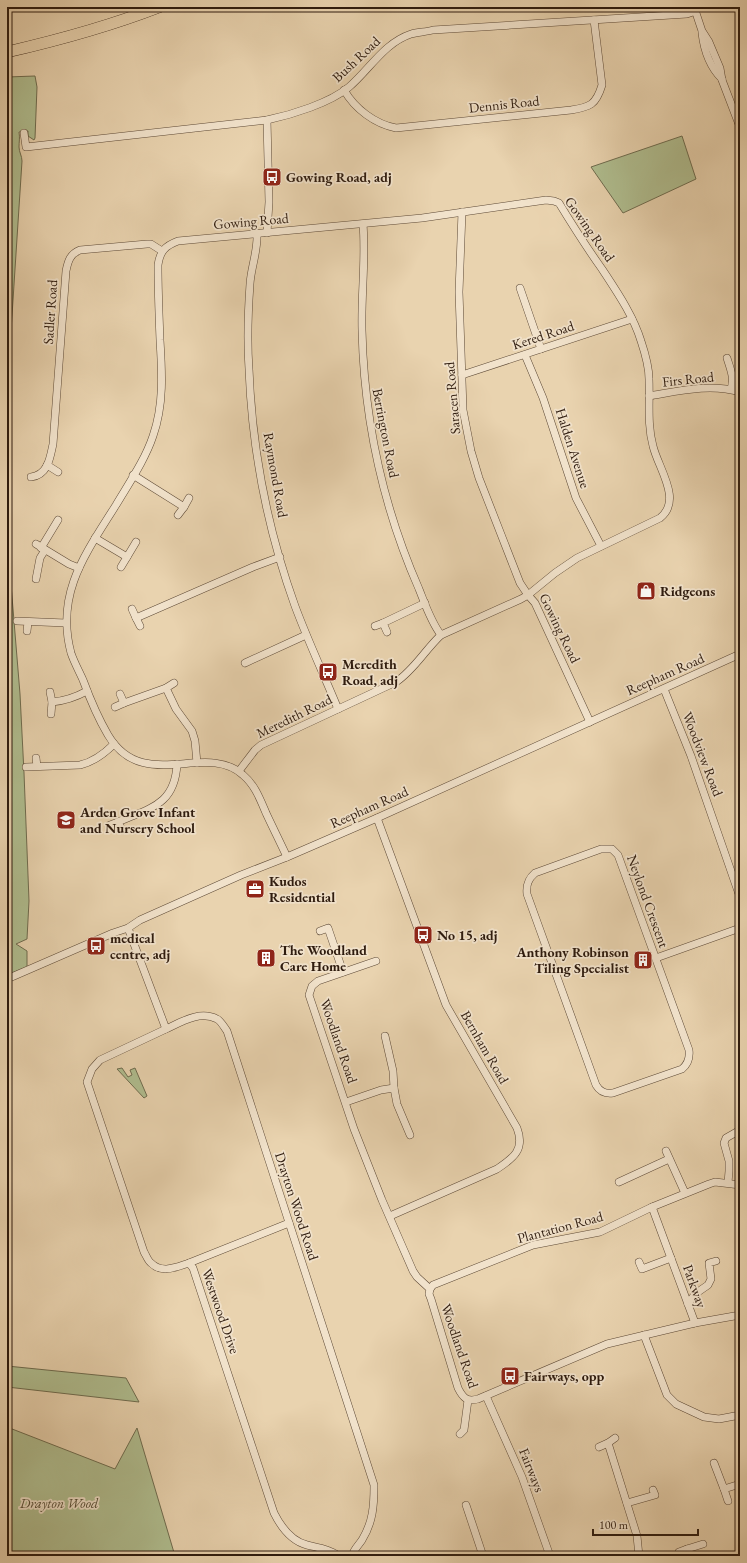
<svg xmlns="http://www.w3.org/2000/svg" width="747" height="1563" viewBox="0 0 747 1563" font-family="'EB Garamond',serif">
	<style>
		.green { fill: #b0be90; stroke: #6f6c4f }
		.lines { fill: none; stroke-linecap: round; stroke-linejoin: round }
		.minor-casing { stroke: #5d4936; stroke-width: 8 }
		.highway-casing { stroke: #2e1b0e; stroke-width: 12 }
		.minor { stroke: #f1e2cb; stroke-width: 7 }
		.highway { stroke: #e9d3af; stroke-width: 11 }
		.labels { text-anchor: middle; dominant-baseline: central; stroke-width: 3.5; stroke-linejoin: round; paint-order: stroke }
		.street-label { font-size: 14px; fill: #2e1b0e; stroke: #f1e2cb }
		.poi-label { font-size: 14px; font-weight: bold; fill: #2e1b0e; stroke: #f1e2cb; text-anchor: start }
		.park-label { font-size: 14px; font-style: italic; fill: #554c35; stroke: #f1e2cb }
	</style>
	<rect width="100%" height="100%" fill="#e9d3af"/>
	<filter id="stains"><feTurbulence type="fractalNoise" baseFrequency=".005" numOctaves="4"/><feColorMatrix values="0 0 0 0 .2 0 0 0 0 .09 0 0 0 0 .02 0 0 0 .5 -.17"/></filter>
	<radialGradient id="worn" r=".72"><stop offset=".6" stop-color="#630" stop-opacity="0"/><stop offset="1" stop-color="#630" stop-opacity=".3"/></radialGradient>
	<g class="green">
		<path d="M35,76L37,87L35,138L34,140L28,136V131L19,132C20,138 19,142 19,147C19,152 22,156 22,161L7,393V77Z"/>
		<path d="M682,136L696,179L623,213L591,167Z"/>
		<path d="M7,536L20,694L24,773L29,901L27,939L16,944L27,951V967L7,975Z"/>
		<path d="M122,1068L128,1077L132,1075L130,1070L135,1068L147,1096L144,1098L117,1069Z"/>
		<path d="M7,1366L126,1378L139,1402L7,1387Z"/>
		<path d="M7,1427L115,1469L137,1428L175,1556H7Z"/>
	</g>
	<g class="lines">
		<defs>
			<g id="minor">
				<path d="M694,7L702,31L709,42L720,68L722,80L740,127"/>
				<path d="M702,33C704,50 710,67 722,79"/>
				<path d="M344,90C355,109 375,124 396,128L571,110C590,107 596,105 602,85L594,20"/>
				<path d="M267,120L269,202L267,233"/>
				<path d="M24,133L26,147L267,120C291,115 330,103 349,87C370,69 384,43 411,34C418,32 426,32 433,30L687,14L696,11"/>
				<path d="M363,224C366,259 361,294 362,330C364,419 383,507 419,589C425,604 431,622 441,635"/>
				<path d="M257,233C258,251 251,267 250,284C248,312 247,341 249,369C252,449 268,531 295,606C308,641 324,675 338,709"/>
				<path d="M520,288L541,349"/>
				<path d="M525,355L543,398L576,498L601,546"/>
				<path d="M727,358C730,368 735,379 731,389"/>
				<path d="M462,375L632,319"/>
				<path d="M649,396C679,391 710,383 740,392"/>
				<path d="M47,465L58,472"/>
				<path d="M133,475L184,507L178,515"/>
				<path d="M31,477C48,475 50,458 53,444L66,271C68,261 70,254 80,250L147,244H151L162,251"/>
				<path d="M184,507L189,498"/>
				<path d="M95,538L127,557L136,542"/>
				<path d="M36,544L69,564L79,568"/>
				<path d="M41,548L58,520"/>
				<path d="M121,567L127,557"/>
				<path d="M36,579L40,558L45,550"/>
				<path d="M132,609L136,618L253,567L280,557"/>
				<path d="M136,618L140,626"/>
				<path d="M17,621L66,623"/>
				<path d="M375,626L383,623"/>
				<path d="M27,631L28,622"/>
				<path d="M387,632L383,623L425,603"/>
				<path d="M245,663L306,635"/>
				<path d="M174,683L166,688L176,709L192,731L195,741L197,763"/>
				<path d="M664,689L691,756L740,897"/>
				<path d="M50,692L52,702C64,701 76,697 87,691"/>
				<path d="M120,694L124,703L166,688"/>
				<path d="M115,707L124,703"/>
				<path d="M51,714L52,702"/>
				<path d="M36,758L37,766"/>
				<path d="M26,767L80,765C93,762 104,754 114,744"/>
				<path d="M239,771L255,750L261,745L396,682C414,670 425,650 441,635L521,599L528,595L520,583L479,478L471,451L463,410L459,292L462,212"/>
				<path d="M377,818L446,1005L517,1128C525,1149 514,1158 497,1169L390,1216"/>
				<path d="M110,825L118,822"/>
				<path d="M122,830L118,822C150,808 175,805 177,764"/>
				<path d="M601,849H612L618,855L689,1050C690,1058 688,1064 682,1069L613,1093C605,1094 600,1092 596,1085L527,894C526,885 528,879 535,873Z"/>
				<path d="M287,857C280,842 273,828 266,813C260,799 255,785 243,775C206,741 143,794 108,735C98,718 90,699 83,680C79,671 74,662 71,653C55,593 86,553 116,505C129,483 145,460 153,436C164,405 162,372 160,340C159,315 158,290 158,265C160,251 165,246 178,241L422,218L546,200L554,201L559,203C573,226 587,248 602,269C617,292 633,315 641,341C645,353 649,367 649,379C650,402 647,424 653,446C658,468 683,500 660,518L577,558L555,573L528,595L535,603L590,722"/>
				<path d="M128,928L166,1029C181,1022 200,1010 217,1019C221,1021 224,1027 227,1031L374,1485C374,1506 373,1522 362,1540C358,1546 354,1549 352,1556"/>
				<path d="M320,931L328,928L343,972"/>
				<path d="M656,958L740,928"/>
				<path d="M376,961L318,981L312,986L309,995L354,1129L382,1200L413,1271L417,1277L430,1289L429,1294L431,1299L458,1388C463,1398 467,1402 478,1399L607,1344L695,1323L740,1315"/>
				<path d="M7,979L113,933L128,928L140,920L241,875L287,857L377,818L740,654"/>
				<path d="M166,1029L100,1060L92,1069L87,1082L144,1252C146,1255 148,1261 151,1263C162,1274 176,1267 189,1263L193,1268L274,1513C281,1527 291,1541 307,1545C319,1548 329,1549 339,1556"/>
				<path d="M385,1036L393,1071L394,1088"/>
				<path d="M346,1102L381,1090L394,1088L397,1104L410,1135"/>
				<path d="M666,1151L685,1193"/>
				<path d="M619,1182L669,1159"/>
				<path d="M728,1183L729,1171V1161L724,1143L726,1138L740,1130"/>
				<path d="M652,1207L695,1323"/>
				<path d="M639,1262L642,1269L671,1258"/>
				<path d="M189,1263L289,1223"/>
				<path d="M430,1289L433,1285L533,1245L600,1232L652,1207L709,1184L715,1182L740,1185"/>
				<path d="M688,1304L695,1294L708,1285L711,1279L709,1263L716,1261"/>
				<path d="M644,1335L667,1395L676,1404L704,1417L719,1419L740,1415"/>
				<path d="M486,1396L522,1477L550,1556"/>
				<path d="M460,1434L464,1430L468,1400"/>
				<path d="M615,1438L608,1443L637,1536L639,1556"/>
				<path d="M599,1447L608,1443"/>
				<path d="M714,1463L724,1489L740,1484"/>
				<path d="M724,1489L728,1501"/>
				<path d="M627,1503L655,1495L653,1490"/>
				<path d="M466,1505L483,1556"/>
				<path d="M679,1552L687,1549"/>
				<path d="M689,1556L687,1549L703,1544"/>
			</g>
			<path id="highway" d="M7,52C59,40 110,26 159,7"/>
		</defs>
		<use href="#minor" class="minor-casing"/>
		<use href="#highway" class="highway-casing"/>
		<use href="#minor" class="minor"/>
		<use href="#highway" class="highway"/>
	</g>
	<defs>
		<symbol id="bus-square" viewBox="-11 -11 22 22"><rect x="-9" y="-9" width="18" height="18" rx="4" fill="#8f2418" stroke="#f1e2cb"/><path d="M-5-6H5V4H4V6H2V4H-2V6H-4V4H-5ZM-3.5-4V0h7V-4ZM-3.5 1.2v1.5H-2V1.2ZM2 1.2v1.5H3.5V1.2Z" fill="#fff"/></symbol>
		<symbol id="shop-square" viewBox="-11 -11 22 22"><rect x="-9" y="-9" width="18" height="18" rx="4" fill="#8f2418" stroke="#f1e2cb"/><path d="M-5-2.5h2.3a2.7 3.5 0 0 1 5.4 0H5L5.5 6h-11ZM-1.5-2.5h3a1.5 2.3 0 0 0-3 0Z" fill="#fff"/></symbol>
		<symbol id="school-square" viewBox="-11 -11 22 22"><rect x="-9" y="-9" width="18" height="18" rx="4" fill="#8f2418" stroke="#f1e2cb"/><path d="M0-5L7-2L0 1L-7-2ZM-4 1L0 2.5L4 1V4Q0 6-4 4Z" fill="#fff"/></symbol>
		<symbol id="office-square" viewBox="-11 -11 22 22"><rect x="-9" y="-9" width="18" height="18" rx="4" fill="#8f2418" stroke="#f1e2cb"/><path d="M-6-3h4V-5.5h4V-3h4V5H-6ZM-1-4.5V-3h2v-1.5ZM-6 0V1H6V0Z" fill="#fff"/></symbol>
		<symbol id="building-square" viewBox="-11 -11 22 22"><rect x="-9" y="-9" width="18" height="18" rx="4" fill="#8f2418" stroke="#f1e2cb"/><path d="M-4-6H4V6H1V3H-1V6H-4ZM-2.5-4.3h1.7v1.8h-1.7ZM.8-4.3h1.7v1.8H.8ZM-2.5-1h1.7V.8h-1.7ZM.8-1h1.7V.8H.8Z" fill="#fff"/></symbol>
	</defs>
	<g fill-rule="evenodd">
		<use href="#bus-square" x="261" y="166" width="22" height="22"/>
		<use href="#shop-square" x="635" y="580" width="22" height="22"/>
		<use href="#bus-square" x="317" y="661" width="22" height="22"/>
		<use href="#school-square" x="55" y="809" width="22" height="22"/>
		<use href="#office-square" x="244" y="878" width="22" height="22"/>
		<use href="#bus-square" x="412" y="924" width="22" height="22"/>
		<use href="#bus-square" x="85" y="935" width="22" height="22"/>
		<use href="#building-square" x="255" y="947" width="22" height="22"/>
		<use href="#building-square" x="632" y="949" width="22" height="22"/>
		<use href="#bus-square" x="499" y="1365" width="22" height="22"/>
	</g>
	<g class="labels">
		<g class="street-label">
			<text transform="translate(356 59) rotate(-43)">Bush Road</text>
			<text transform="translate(504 104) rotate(-6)">Dennis Road</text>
			<text transform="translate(251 221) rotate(-5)">Gowing Road</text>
			<text transform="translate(590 229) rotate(55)">Gowing Road</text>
			<text transform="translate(50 312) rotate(-86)">Sadler Road</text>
			<text transform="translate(543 335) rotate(-18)">Kered Road</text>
			<text transform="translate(688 379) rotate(-6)">Firs Road</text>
			<text transform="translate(452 398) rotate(-95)">Saracen Road</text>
			<text transform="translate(386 433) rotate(79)">Berrington Road</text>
			<text transform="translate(573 448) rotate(72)">Halden Avenue</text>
			<text transform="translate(276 475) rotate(80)">Raymond Road</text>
			<text transform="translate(560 628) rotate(64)">Gowing Road</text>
			<text transform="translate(665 674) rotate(-24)">Reepham Road</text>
			<text transform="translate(294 716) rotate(-26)">Meredith Road</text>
			<text transform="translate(703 754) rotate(69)">Woodview Road</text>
			<text transform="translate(369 807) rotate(-24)">Reepham Road</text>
			<text transform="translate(648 901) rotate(70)">Neylond Crescent</text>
			<text transform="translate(339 1041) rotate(71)">Woodland Road</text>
			<text transform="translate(485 1047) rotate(60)">Bernham Road</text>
			<text transform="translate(297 1206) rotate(72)">Drayton Wood Road</text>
			<text transform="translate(560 1227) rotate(-15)">Plantation Road</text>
			<text transform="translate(695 1286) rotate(70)">Parkway</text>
			<text transform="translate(221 1311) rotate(71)">Westwood Drive</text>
			<text transform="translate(460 1346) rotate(71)">Woodland Road</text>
			<text transform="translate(532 1470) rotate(68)">Fairways</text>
		</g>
		<g class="poi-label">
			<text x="286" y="177">Gowing Road, adj</text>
			<text x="660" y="591">Ridgeons</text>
			<text x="342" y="664">Meredith<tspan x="342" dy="16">Road, adj</tspan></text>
			<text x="80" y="812">Arden Grove Infant<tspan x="80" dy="16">and Nursery School</tspan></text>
			<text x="269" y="881">Kudos<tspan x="269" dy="16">Residential</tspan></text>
			<text x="437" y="935">No 15, adj</text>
			<text x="110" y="938">medical<tspan x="110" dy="16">centre, adj</tspan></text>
			<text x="280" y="950">The Woodland<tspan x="280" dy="16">Care Home</tspan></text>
			<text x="629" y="952" text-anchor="end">Anthony Robinson<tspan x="629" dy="16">Tiling Specialist</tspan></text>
			<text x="524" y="1376">Fairways, opp</text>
		</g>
		<g class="park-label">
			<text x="59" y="1503">Drayton Wood</text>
		</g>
	</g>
	<rect width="747" height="1563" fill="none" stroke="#e9d3af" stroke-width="24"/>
	<rect x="8" y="8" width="731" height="1547" fill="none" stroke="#2e1b0e" stroke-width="2"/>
	<rect x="12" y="12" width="723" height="1539" fill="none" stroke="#2e1b0e"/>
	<path d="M593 1529v6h105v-6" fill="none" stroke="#2e1b0e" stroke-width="2"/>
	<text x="599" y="1529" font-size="12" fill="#2e1b0e" stroke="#f1e2cb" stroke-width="3" paint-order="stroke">100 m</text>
	<rect width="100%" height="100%" filter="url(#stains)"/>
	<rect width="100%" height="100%" fill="url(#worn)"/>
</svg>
